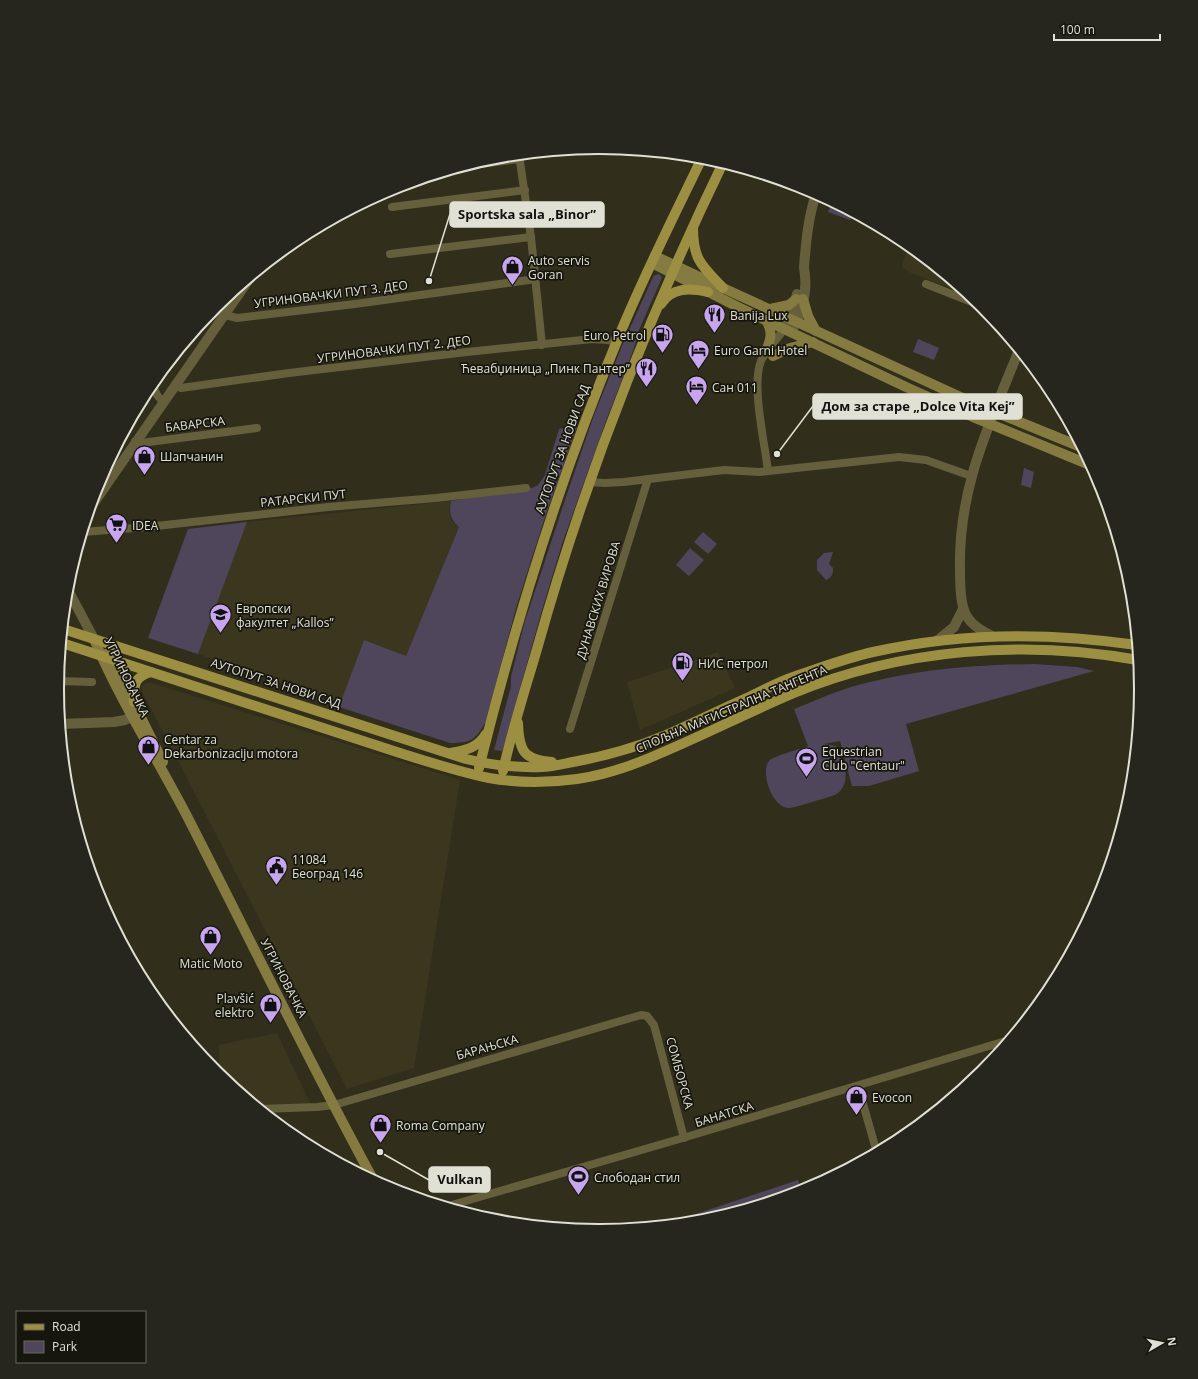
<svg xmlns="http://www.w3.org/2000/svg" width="1198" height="1379" viewBox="0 0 1198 1379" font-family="'Open Sans',sans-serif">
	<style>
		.built { fill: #3b371e }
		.green { fill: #4f465b }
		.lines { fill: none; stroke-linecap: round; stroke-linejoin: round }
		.minor { stroke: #655f3c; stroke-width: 8 }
		.tertiary { stroke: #655f3c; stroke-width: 10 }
		.secondary { stroke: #857b40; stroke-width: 10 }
		.primary { stroke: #9d8f41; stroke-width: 10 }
		.labels { text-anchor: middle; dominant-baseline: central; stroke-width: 3.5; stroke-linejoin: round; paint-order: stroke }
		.poi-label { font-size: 12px; fill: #e1e0d4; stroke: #17160e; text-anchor: start }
		.street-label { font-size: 12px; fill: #e1e0d4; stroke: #17160e }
		.rim { fill: none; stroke: #e1e0d4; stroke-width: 2 }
		.leader { fill: none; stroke: #e1e0d4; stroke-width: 1.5 }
		.callout-dot { fill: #e1e0d4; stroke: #17160e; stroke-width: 1.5 }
		.callout { fill: #e1e0d4; stroke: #e1e0d4; stroke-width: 1.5 }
		.callout-label { font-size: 13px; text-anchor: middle; font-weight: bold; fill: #111 }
	</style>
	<rect width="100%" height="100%" fill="#312e1c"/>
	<g class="built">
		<path d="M909,246L970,296L911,273L903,268L902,264Z"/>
		<path d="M451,501L449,511L452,521L459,527L406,656L364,640L341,703L198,654L247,522Z"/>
		<path d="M718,652L735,688L640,730L627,682Z"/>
		<path d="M146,683H152L460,780L414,1068L347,1089L142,691V686Z"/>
		<path d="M277,1033L311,1105L257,1107L220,1076L219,1045Z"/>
	</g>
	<g class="green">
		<path d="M832,202L852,213L850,220L828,212Z"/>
		<path d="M659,274L662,277L661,280L639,330L633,351L607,418L562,544L542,610L504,745L502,751L494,750L511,686V677L524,624L568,491L594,415L622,346L653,277L655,275Z"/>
		<path d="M918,339L939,348L934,360L913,352Z"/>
		<path d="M567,420L578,424L543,523L516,608L486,721C476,740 471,743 450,743L339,707L364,640L406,656L459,527C450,519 449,512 451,501L532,488L538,485L545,475L559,429L564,428Z"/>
		<path d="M1024,468L1034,472L1031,488L1021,485Z"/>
		<path d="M247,522L198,654L148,638L188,529Z"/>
		<path d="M703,532L717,544L708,554L694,542Z"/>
		<path d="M690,548L704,560L689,576L676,565Z"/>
		<path d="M833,552L829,564L833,568C833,575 832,577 826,580L817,570V560L824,553Z"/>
		<path d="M1035,664L1077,667L1094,671L906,724L919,771L869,786H852L840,741L824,744L836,746C844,758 852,782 838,793C832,797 821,799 815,801C808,803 795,808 788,808C772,807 760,772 769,761C773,756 801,749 808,746L794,709C810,703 826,695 842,690C905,670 970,665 1035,664Z"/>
		<path d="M798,1180L802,1192L705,1221L663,1225Z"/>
	</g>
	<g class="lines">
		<g class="minor">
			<path d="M519,155L531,237L542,345"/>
			<path d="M472,165L520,159"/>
			<path d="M392,207L525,190"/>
			<path d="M390,254L531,237"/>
			<path d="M926,284L982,306"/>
			<path d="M225,313L229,316L237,318L355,304L536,279"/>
			<path d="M152,384L157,395L163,402"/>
			<path d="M175,386L181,388L289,373L467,352L592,339L608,340L616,342"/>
			<path d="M135,441L141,443L257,428"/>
			<path d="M768,471C765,444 751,385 761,361C766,349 777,340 784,329"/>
			<path d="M589,482L605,483L624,482L724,470L760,472L899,457L926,460L971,476"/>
			<path d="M83,532L147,527L328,507L436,498L526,488"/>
			<path d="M1133,621L1134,619"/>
			<path d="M58,681L92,682"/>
			<path d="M570,729L648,479"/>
			<path d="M858,1086L877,1153"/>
			<path d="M260,1109L317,1107L334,1105L641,1015L647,1016L654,1025L684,1138"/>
			<path d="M445,1207L676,1140L1009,1040"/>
		</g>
		<g class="tertiary">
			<path d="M784,329L793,311L797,294"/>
			<path d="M791,332C800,316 807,295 805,276C805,273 804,270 804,267C806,242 808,218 816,194"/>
			<path d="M91,507L250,278"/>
			<path d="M67,588L94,639"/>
			<path d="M992,636C980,630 968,623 964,610C960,599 960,581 960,570C958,488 989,425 1019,350"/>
			<path d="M938,640L954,627L963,609"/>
			<path d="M60,724L114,722L125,720L138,713"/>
		</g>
		<g class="secondary">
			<path d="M655,256L723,288L978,405L1081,447"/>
			<path d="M652,263L738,307L906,387L973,417L1090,465"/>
			<path d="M803,299L808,316L816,331"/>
			<path d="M770,309L789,305L796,299"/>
			<path d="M766,320C773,332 771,339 766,351"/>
			<path d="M773,356L790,348L813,342"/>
			<path d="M94,639C120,701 157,758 188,818C250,939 309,1062 374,1181"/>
			<path d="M106,654L121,677L163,762"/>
		</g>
		<g class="primary">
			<path d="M693,228C693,260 702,266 723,288"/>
			<path d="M661,304C672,287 690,288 708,292"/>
			<path d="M63,629L466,759C491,765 517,768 542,767C552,767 563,764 573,762C606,756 635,748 666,735C694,723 721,709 749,697C764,690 778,682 793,677C820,668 846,658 873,652C961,632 1048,632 1137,645"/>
			<path d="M62,643L400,753C429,762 459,772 489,778C517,783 548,783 577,779C606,775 634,765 661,753C706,734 749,712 794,693C901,649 1025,639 1138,660"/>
			<path d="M134,702C134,686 133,677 151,672"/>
			<path d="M518,723C519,750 523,760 552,762"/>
			<path d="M451,753C465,750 478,748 486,734"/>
			<path d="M479,768C515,623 559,480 617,341C642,279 673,218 702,158"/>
			<path d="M503,771C512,730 525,690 537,649C584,481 647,320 723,163"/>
		</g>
	</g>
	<defs>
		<symbol id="shop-pin" viewBox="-11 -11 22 30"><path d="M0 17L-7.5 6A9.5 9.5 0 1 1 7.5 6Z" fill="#c8a6ef" stroke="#17160e"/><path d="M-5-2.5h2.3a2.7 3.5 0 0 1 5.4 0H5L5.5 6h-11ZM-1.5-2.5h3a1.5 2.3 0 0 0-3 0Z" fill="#111"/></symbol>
		<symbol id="restaurant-pin" viewBox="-11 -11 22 30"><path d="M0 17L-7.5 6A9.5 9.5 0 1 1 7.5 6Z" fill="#c8a6ef" stroke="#17160e"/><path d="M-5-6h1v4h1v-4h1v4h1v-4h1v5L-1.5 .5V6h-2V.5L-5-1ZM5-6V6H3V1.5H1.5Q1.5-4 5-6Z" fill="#111"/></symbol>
		<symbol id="fuel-pin" viewBox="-11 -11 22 30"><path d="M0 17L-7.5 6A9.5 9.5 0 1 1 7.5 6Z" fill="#c8a6ef" stroke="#17160e"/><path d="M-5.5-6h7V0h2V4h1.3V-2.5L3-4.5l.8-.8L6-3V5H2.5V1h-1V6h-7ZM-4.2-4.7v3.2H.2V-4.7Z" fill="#111"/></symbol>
		<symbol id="hotel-pin" viewBox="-11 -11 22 30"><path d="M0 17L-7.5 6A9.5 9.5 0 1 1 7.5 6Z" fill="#c8a6ef" stroke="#17160e"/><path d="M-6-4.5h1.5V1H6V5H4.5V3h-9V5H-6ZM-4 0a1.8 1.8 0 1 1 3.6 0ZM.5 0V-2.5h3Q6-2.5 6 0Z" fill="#111"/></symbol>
		<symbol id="supermarket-pin" viewBox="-11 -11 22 30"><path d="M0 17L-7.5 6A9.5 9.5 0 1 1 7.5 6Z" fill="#c8a6ef" stroke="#17160e"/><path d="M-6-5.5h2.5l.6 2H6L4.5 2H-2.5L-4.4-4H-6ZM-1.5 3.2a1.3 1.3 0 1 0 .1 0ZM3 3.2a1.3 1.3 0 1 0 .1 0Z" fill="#111"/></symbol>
		<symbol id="university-pin" viewBox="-11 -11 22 30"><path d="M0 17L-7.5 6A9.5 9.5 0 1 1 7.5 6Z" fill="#c8a6ef" stroke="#17160e"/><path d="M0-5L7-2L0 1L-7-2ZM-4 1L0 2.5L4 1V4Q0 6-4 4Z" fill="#111"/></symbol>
		<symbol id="stadium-pin" viewBox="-11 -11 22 30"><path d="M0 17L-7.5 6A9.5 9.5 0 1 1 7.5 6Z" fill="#c8a6ef" stroke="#17160e"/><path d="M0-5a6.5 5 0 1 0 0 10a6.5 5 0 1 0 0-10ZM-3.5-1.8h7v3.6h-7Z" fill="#111"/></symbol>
		<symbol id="civic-pin" viewBox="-11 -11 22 30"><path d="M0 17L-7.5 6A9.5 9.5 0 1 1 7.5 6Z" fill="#c8a6ef" stroke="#17160e"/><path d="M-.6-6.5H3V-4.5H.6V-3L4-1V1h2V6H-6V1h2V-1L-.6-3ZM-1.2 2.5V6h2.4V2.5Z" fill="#111"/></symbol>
	</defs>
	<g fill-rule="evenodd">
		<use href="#shop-pin" x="500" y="254" width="25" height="34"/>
		<use href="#restaurant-pin" x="702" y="302" width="25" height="34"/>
		<use href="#fuel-pin" x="650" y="322" width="25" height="34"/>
		<use href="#hotel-pin" x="686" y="338" width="25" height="34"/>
		<use href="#restaurant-pin" x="634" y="356" width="25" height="34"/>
		<use href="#hotel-pin" x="684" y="374" width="25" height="34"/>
		<use href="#shop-pin" x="132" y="444" width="25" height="34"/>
		<use href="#supermarket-pin" x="104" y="512" width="25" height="34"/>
		<use href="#university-pin" x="208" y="602" width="25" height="34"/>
		<use href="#fuel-pin" x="670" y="650" width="25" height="34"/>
		<use href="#shop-pin" x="136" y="734" width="25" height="34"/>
		<use href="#stadium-pin" x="794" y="746" width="25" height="34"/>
		<use href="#civic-pin" x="264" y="854" width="25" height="34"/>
		<use href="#shop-pin" x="198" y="924" width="25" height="34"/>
		<use href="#shop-pin" x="258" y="992" width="25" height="34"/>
		<use href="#shop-pin" x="844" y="1084" width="25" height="34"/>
		<use href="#shop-pin" x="368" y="1112" width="25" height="34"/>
		<use href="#stadium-pin" x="566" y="1164" width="25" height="34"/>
	</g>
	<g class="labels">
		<g class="poi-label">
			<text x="528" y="260">Auto servis<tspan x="528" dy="14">Goran</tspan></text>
			<text x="730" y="315">Banija Lux</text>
			<text x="646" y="335" text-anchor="end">Euro Petrol</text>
			<text x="714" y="350">Euro Garni Hotel</text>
			<text x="630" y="368" text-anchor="end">Ћевабџиница „Пинк Пантер”</text>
			<text x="712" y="387">Сан 011</text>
			<text x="160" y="456">Шапчанин</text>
			<text x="132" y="525">IDEA</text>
			<text x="236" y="608">Европски<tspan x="236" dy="14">факултет „Kallos”</tspan></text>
			<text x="698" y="663">НИС петрол</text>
			<text x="164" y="739">Centar za<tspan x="164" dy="14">Dekarbonizaciju motora</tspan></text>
			<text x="822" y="751">Equestrian<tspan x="822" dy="14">Club "Centaur"</tspan></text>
			<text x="292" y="859">11084<tspan x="292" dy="14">Београд 146</tspan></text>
			<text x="211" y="963" text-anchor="middle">Matic Moto</text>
			<text x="254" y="998" text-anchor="end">Plavšić<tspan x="254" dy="14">elektro</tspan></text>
			<text x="872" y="1097">Evocon</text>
			<text x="396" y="1125">Roma Company</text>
			<text x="594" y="1177">Слободан стил</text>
		</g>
		<g class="street-label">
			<text transform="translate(331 294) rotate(-7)">УГРИНОВАЧКИ ПУТ 3. ДЕО</text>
			<text transform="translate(394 349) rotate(-7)">УГРИНОВАЧКИ ПУТ 2. ДЕО</text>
			<text transform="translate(195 424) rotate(-7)">БАВАРСКА</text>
			<text transform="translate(562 449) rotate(-70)">АУТОПУТ ЗА НОВИ САД</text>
			<text transform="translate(303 498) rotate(-6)">РАТАРСКИ ПУТ</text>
			<text transform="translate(598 600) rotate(-73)">ДУНАВСКИХ ВИРОВА</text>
			<text transform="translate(127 677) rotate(64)">УГРИНОВАЧКА</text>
			<text transform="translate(276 683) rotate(18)">АУТОПУТ ЗА НОВИ САД</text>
			<text transform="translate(731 709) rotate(-23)">СПОЉНА МАГИСТРАЛНА ТАНГЕНТА</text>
			<text transform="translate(284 978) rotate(63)">УГРИНОВАЧКА</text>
			<text transform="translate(487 1047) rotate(-16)">БАРАЊСКА</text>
			<text transform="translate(680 1073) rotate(75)">СОМБОРСКА</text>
			<text transform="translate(724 1114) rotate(-17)">БАНАТСКА</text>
		</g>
	</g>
	<path d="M0 0H1198V1379H0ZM64 689a535 535 0 1 1 1070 0a535 535 0 1 1-1070 0Z" fill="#27261e" fill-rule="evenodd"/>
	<path class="rim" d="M64 689a535 535 0 1 1 1070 0a535 535 0 1 1-1070 0Z"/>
	<path class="leader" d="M429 281L450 214M777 454L813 406M380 1152L429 1180"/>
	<g class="callout-dot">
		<circle cx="429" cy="281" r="4"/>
		<circle cx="777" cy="454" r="4"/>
		<circle cx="380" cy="1152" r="4"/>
	</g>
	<g class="callout">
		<rect x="450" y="202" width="154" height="25" rx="4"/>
		<rect x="813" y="394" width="209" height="25" rx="4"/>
		<rect x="429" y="1167" width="61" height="25" rx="4"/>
	</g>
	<g class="callout-label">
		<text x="527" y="219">Sportska sala „Binor”</text>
		<text x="918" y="411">Дом за старе „Dolce Vita Kej”</text>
		<text x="460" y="1184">Vulkan</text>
	</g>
	<rect x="16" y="1311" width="130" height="52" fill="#17160e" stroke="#68675d"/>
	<rect x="24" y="1324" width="20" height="6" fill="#9d8f41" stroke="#68675d"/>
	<text x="52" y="1331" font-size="12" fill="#e1e0d4">Road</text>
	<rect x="24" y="1341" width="20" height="12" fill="#4f465b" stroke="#68675d"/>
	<text x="52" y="1351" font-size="12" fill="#e1e0d4">Park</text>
	<g transform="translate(1162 1343) rotate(81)" stroke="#17160e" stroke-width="3" paint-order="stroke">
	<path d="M0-3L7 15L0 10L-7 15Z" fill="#e1e0d4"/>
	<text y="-6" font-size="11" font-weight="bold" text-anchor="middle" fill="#e1e0d4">N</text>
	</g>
	<path d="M1054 34v6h106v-6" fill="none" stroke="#e1e0d4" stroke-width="2"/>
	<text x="1060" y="34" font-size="12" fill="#e1e0d4" stroke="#17160e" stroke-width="3" paint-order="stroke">100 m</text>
</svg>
